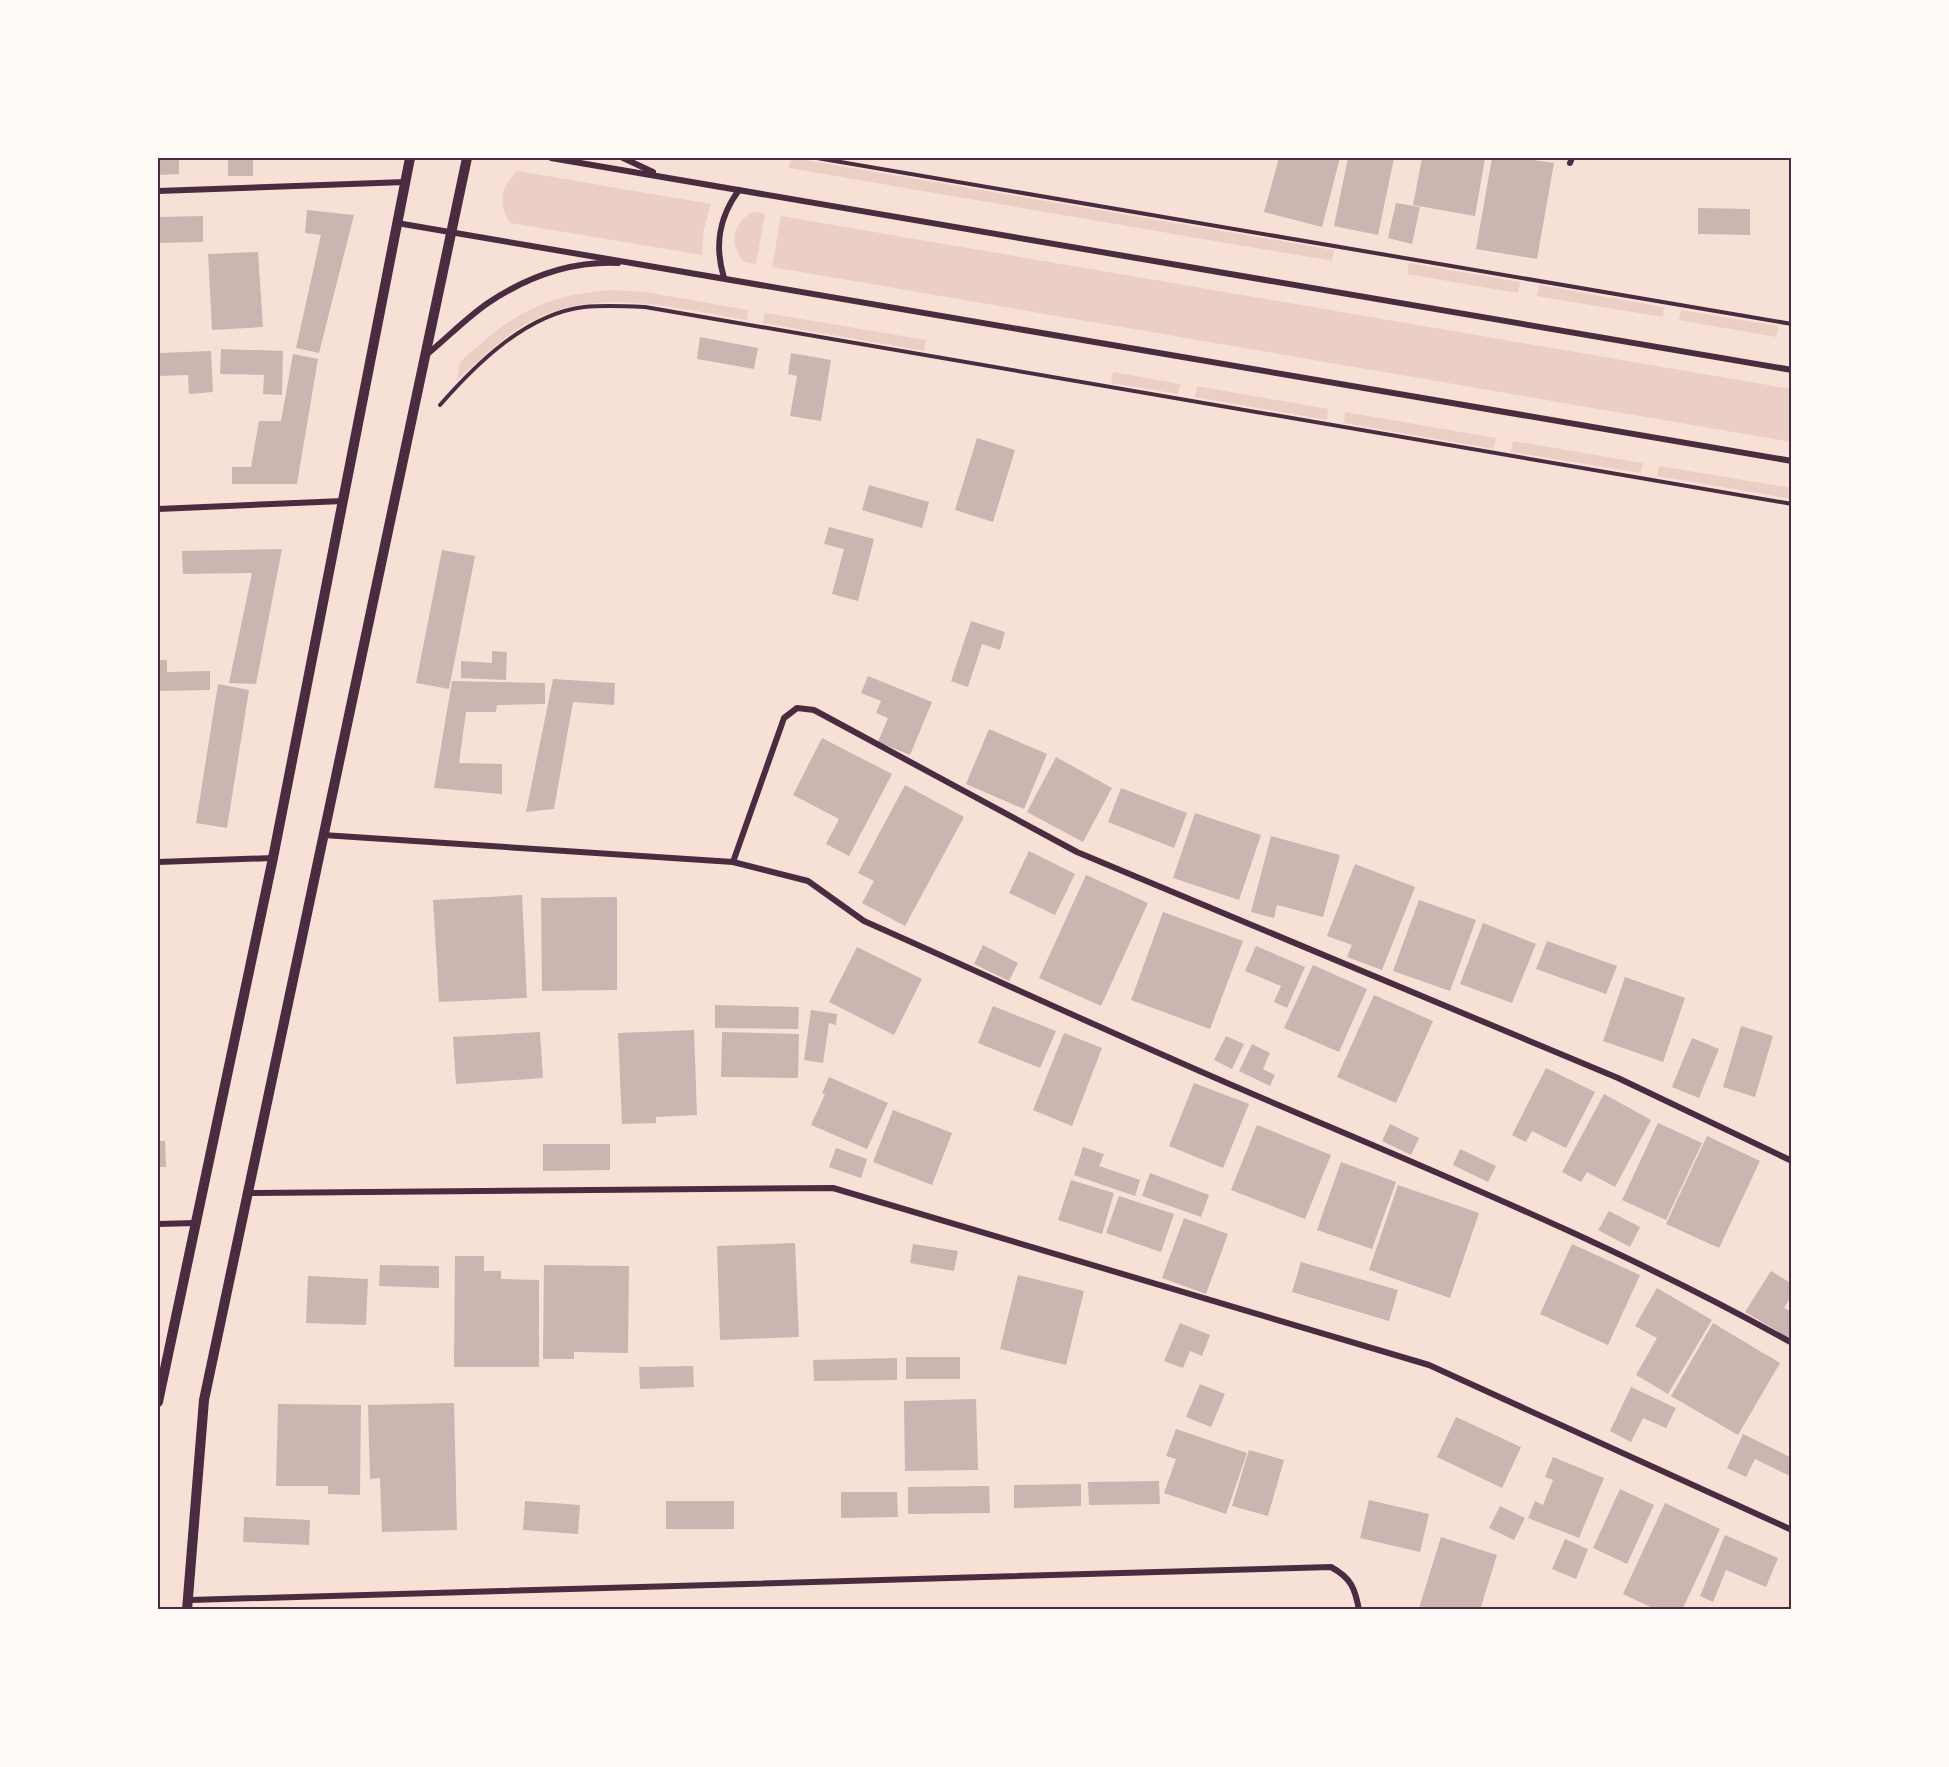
<svg xmlns="http://www.w3.org/2000/svg" width="1949" height="1767" viewBox="0 0 1949 1767" font-family="'PT Serif',serif">
	<style>
		.green { fill: #ebcfc5 }
		.building { fill: #ccb4b1 }
		.lines { fill: none; stroke-linecap: round; stroke-linejoin: round }
		.path { stroke: #4a2c40; stroke-width: 4 }
		.minor { stroke: #4a2c40; stroke-width: 6 }
		.tertiary { stroke: #4a2c40; stroke-width: 10 }
		.neatline { fill: none; stroke: #4a2c40; stroke-width: 2 }
	</style>
	<rect width="100%" height="100%" fill="#f7e1d7"/>
	<g class="green">
		<path d="M791,158H793L1334,250L1332,261L789,168Z"/>
		<path d="M518,171L711,204L704,229L702,255L510,223C497,203 501,185 518,171Z"/>
		<path d="M752,212L765,213L756,264L744,262C729,244 732,224 752,212Z"/>
		<path d="M781,216L1791,389V442L772,267Z"/>
		<path d="M1409,263L1520,282L1518,293L1407,274Z"/>
		<path d="M1539,285L1664,307L1663,317L1537,296Z"/>
		<path d="M612,290L646,292L748,310L747,320C666,307 581,281 509,335C491,349 474,365 457,380C458,375 458,366 461,362C466,354 478,347 485,340C525,306 559,294 612,290Z"/>
		<path d="M1681,310L1778,326L1776,337L1679,320Z"/>
		<path d="M765,313L926,340L924,351L763,323Z"/>
		<path d="M1113,372L1180,384L1178,394L1111,383Z"/>
		<path d="M1197,386L1328,409L1327,420L1195,397Z"/>
		<path d="M1345,412L1496,438L1494,449L1344,423Z"/>
		<path d="M1513,441L1643,463L1641,473L1511,452Z"/>
		<path d="M1659,466L1791,488V499L1657,476Z"/>
	</g>
	<g class="building">
		<path d="M158,158H179V174L158,175Z"/>
		<rect x="228" y="158" width="25" height="18"/>
		<path d="M1279,158H1340L1322,227L1264,212Z"/>
		<path d="M1348,158H1394L1378,235L1334,226Z"/>
		<path d="M1422,158H1485L1475,216L1413,205Z"/>
		<path d="M1492,158H1519L1554,163L1537,259L1476,249Z"/>
		<path d="M1396,203L1420,207L1412,244L1388,238Z"/>
		<path d="M1698,208L1750,209V235L1698,234Z"/>
		<path d="M307,210L354,215L319,353L296,348L321,235L305,233Z"/>
		<path d="M203,216V242L158,243V217Z"/>
		<path d="M258,252L263,327L212,330L208,254Z"/>
		<path d="M700,337L758,348L754,369L697,359Z"/>
		<path d="M221,349L283,351L282,395L263,394L264,375L220,374Z"/>
		<path d="M211,351L213,392L189,394L188,375L158,376V353Z"/>
		<path d="M791,353L831,360L821,421L790,416L797,376L788,374Z"/>
		<path d="M293,354L318,359L297,484H232V467H251L259,421H281Z"/>
		<path d="M977,438L1015,450L993,522L955,510Z"/>
		<path d="M869,485L929,502L922,528L862,510Z"/>
		<path d="M829,527L874,539L858,601L832,594L844,549L824,544Z"/>
		<path d="M282,549L256,684L229,683L252,573L183,574L182,551Z"/>
		<path d="M442,550L475,556L449,689L416,683Z"/>
		<path d="M971,621L1005,632L1000,650L982,644L968,687L951,681Z"/>
		<path d="M492,651L507,652L506,680L461,678V661L492,663Z"/>
		<path d="M158,660H167V672L210,671V690L158,691Z"/>
		<path d="M868,676L932,702L910,755L878,742L888,718L876,713L881,701L861,693Z"/>
		<path d="M553,679L615,683L614,705L573,702L554,809L526,812Z"/>
		<path d="M452,681L545,683V704L497,705L496,712H466L459,763L502,764V794L434,788Z"/>
		<path d="M218,684L249,690L227,828L196,823Z"/>
		<path d="M989,729L1047,754L1024,809L966,784Z"/>
		<path d="M822,738L892,774L849,856L826,844L839,819L793,795Z"/>
		<path d="M1056,757L1112,788L1083,842L1027,812Z"/>
		<path d="M905,785L964,817L905,926L862,903L874,881L858,873Z"/>
		<path d="M1121,788L1187,813L1174,848L1108,822Z"/>
		<path d="M1195,813L1261,835L1239,900L1173,878Z"/>
		<path d="M1271,836L1340,855L1323,917L1277,905L1274,918L1251,912Z"/>
		<path d="M1029,851L1075,874L1055,915L1009,893Z"/>
		<path d="M1355,864L1415,887L1382,970L1347,957L1352,945L1327,936Z"/>
		<path d="M1086,875L1148,903L1101,1006L1039,978Z"/>
		<path d="M522,895L527,998L439,1002L433,900Z"/>
		<path d="M617,897V990L542,991L541,898Z"/>
		<path d="M1419,900L1476,920L1450,991L1393,971Z"/>
		<path d="M1163,912L1243,941L1210,1029L1131,1000Z"/>
		<path d="M1483,923L1536,944L1512,1003L1460,984Z"/>
		<path d="M1547,941L1617,966L1606,994L1536,969Z"/>
		<path d="M983,945L1018,963L1009,981L974,964Z"/>
		<path d="M1256,946L1305,967L1287,1008L1274,1002L1281,986L1245,971Z"/>
		<path d="M857,947L922,979L894,1035L829,1002Z"/>
		<path d="M1313,965L1367,989L1339,1052L1284,1028Z"/>
		<path d="M1625,977L1685,998L1663,1062L1603,1041Z"/>
		<path d="M1374,995L1433,1021L1396,1103L1337,1077Z"/>
		<path d="M715,1005L799,1007L798,1029L715,1028Z"/>
		<path d="M993,1006L1056,1031L1040,1068L978,1043Z"/>
		<path d="M811,1010L837,1014L836,1025L829,1023L823,1063L804,1060Z"/>
		<path d="M1741,1026L1773,1036L1755,1097L1723,1087Z"/>
		<path d="M694,1030L697,1115L656,1117V1123L622,1124L618,1033Z"/>
		<path d="M540,1032L543,1078L456,1084L453,1037Z"/>
		<path d="M722,1032L799,1034L798,1078L721,1077Z"/>
		<path d="M1064,1033L1102,1048L1072,1126L1033,1110Z"/>
		<path d="M1226,1036L1244,1044L1232,1069L1214,1060Z"/>
		<path d="M1692,1038L1719,1049L1699,1098L1672,1087Z"/>
		<path d="M1252,1044L1270,1053L1263,1069L1275,1075L1270,1086L1239,1071Z"/>
		<path d="M1546,1068L1595,1092L1566,1148L1532,1131L1526,1142L1512,1135Z"/>
		<path d="M829,1077L888,1103L867,1149L811,1125L825,1094L822,1093Z"/>
		<path d="M1194,1083L1249,1104L1223,1168L1169,1146Z"/>
		<path d="M1604,1094L1651,1120L1615,1187L1587,1172L1581,1182L1562,1172Z"/>
		<path d="M893,1110L952,1133L932,1185L873,1162Z"/>
		<path d="M1658,1123L1702,1143L1666,1220L1622,1200Z"/>
		<path d="M1390,1124L1419,1138L1411,1155L1382,1141Z"/>
		<path d="M1257,1125L1331,1155L1305,1219L1231,1190Z"/>
		<path d="M1707,1136L1760,1161L1719,1248L1666,1224Z"/>
		<path d="M158,1141H165L166,1167H158Z"/>
		<path d="M543,1144H610V1170L543,1171Z"/>
		<path d="M1083,1147L1104,1154L1099,1166L1140,1180L1135,1196L1074,1175Z"/>
		<path d="M836,1148L867,1159L861,1178L829,1167Z"/>
		<path d="M1460,1149L1496,1166L1488,1182L1453,1165Z"/>
		<path d="M1341,1162L1396,1182L1372,1249L1317,1230Z"/>
		<path d="M1150,1173L1209,1195L1201,1217L1142,1196Z"/>
		<path d="M1071,1180L1114,1193L1102,1234L1058,1220Z"/>
		<path d="M1398,1185L1479,1213L1450,1298L1369,1270Z"/>
		<path d="M1119,1196L1174,1214L1161,1252L1106,1233Z"/>
		<path d="M1609,1211L1640,1227L1630,1247L1598,1230Z"/>
		<path d="M1184,1218L1228,1234L1206,1294L1162,1278Z"/>
		<path d="M795,1243L799,1337L720,1340L717,1246Z"/>
		<path d="M913,1244L958,1251L954,1271L910,1263Z"/>
		<path d="M1572,1244L1640,1275L1608,1345L1540,1314Z"/>
		<path d="M455,1256H484V1271H501V1279L539,1280V1367H454Z"/>
		<path d="M1301,1262L1398,1290L1389,1321L1292,1292Z"/>
		<path d="M380,1265L439,1266V1288L379,1286Z"/>
		<path d="M544,1265L629,1266L628,1353L574,1352V1359H543Z"/>
		<path d="M1771,1271L1792,1284V1295L1784,1308L1792,1312V1340L1745,1312Z"/>
		<path d="M1018,1275L1084,1291L1066,1365L1000,1349Z"/>
		<path d="M308,1276L368,1279L366,1325L306,1323Z"/>
		<path d="M1657,1288L1712,1320L1668,1394L1636,1375L1657,1338L1635,1326Z"/>
		<path d="M1180,1323L1210,1335L1202,1356L1190,1351L1183,1368L1164,1361Z"/>
		<path d="M1713,1323L1780,1363L1738,1435L1671,1396Z"/>
		<rect x="906" y="1357" width="54" height="22"/>
		<path d="M897,1358V1380L814,1381L813,1360Z"/>
		<path d="M693,1366L694,1387L640,1389L639,1367Z"/>
		<path d="M1200,1384L1225,1394L1211,1427L1186,1417Z"/>
		<path d="M1631,1387L1676,1408L1666,1428L1643,1418L1631,1442L1610,1431Z"/>
		<path d="M976,1399L978,1470L905,1471L904,1401Z"/>
		<path d="M454,1403L457,1530L382,1532L380,1478L370,1479L368,1405Z"/>
		<path d="M278,1404L361,1405L360,1495L328,1494V1486H276Z"/>
		<path d="M1456,1417L1521,1447L1502,1488L1437,1457Z"/>
		<path d="M1176,1429L1247,1453L1226,1514L1164,1493L1176,1459L1166,1456Z"/>
		<path d="M1743,1434L1792,1458V1477L1755,1459L1746,1477L1727,1468Z"/>
		<path d="M1249,1450L1284,1460L1268,1516L1232,1506Z"/>
		<path d="M1553,1457L1604,1478L1579,1538L1528,1518L1535,1501L1543,1505L1553,1480L1545,1477Z"/>
		<path d="M1159,1481L1160,1504L1089,1505L1088,1482Z"/>
		<path d="M1081,1484V1506L1014,1508V1485Z"/>
		<path d="M989,1486L990,1513L908,1514V1487Z"/>
		<path d="M1620,1489L1654,1505L1627,1564L1593,1548Z"/>
		<path d="M841,1492H897L898,1517L841,1518Z"/>
		<path d="M1369,1500L1429,1514L1420,1552L1360,1538Z"/>
		<path d="M525,1501L580,1505L578,1534L523,1530Z"/>
		<rect x="666" y="1501" width="68" height="28"/>
		<path d="M1665,1503L1720,1529L1682,1610H1657L1623,1594Z"/>
		<path d="M1500,1506L1525,1518L1514,1540L1489,1528Z"/>
		<path d="M244,1517L310,1520L309,1545L243,1542Z"/>
		<path d="M1725,1535L1778,1558L1766,1587L1726,1570L1713,1602L1700,1596Z"/>
		<path d="M1441,1537L1497,1555L1480,1610L1419,1608Z"/>
		<path d="M1565,1539L1588,1549L1576,1579L1552,1569Z"/>
	</g>
	<g class="lines">
		<g class="path">
			<path d="M817,158L1792,324"/>
			<path d="M440,405C476,364 526,314 584,307C604,305 624,306 645,307L1792,504"/>
		</g>
		<g class="minor">
			<path d="M551,158L1792,370"/>
			<path d="M623,158L653,172"/>
			<path d="M1570,163L1572,158"/>
			<path d="M158,191L405,182"/>
			<path d="M397,223L1792,461"/>
			<path d="M724,278C714,245 719,217 739,190"/>
			<path d="M425,356C446,339 466,318 488,303C527,277 571,261 618,263"/>
			<path d="M158,509L343,501"/>
			<path d="M323,835L733,862L808,881L864,921C997,980 1128,1041 1262,1098C1440,1174 1622,1248 1792,1343"/>
			<path d="M158,862L273,858"/>
			<path d="M733,862L784,718L797,708L814,710L1077,852L1618,1078L1792,1161"/>
			<path d="M248,1193L833,1188L1429,1365L1792,1530"/>
			<path d="M158,1224L195,1223"/>
			<path d="M190,1600L1331,1567C1351,1578 1355,1588 1359,1610"/>
		</g>
		<g class="tertiary">
			<path d="M158,1402L273,858L410,158"/>
			<path d="M187,1610L204,1400L467,158"/>
		</g>
	</g>
	<rect width="1949" height="1767" fill="none" stroke="#fffaf5" stroke-width="318"/>
	<rect x="159" y="159" width="1631" height="1449" class="neatline"/>
</svg>
